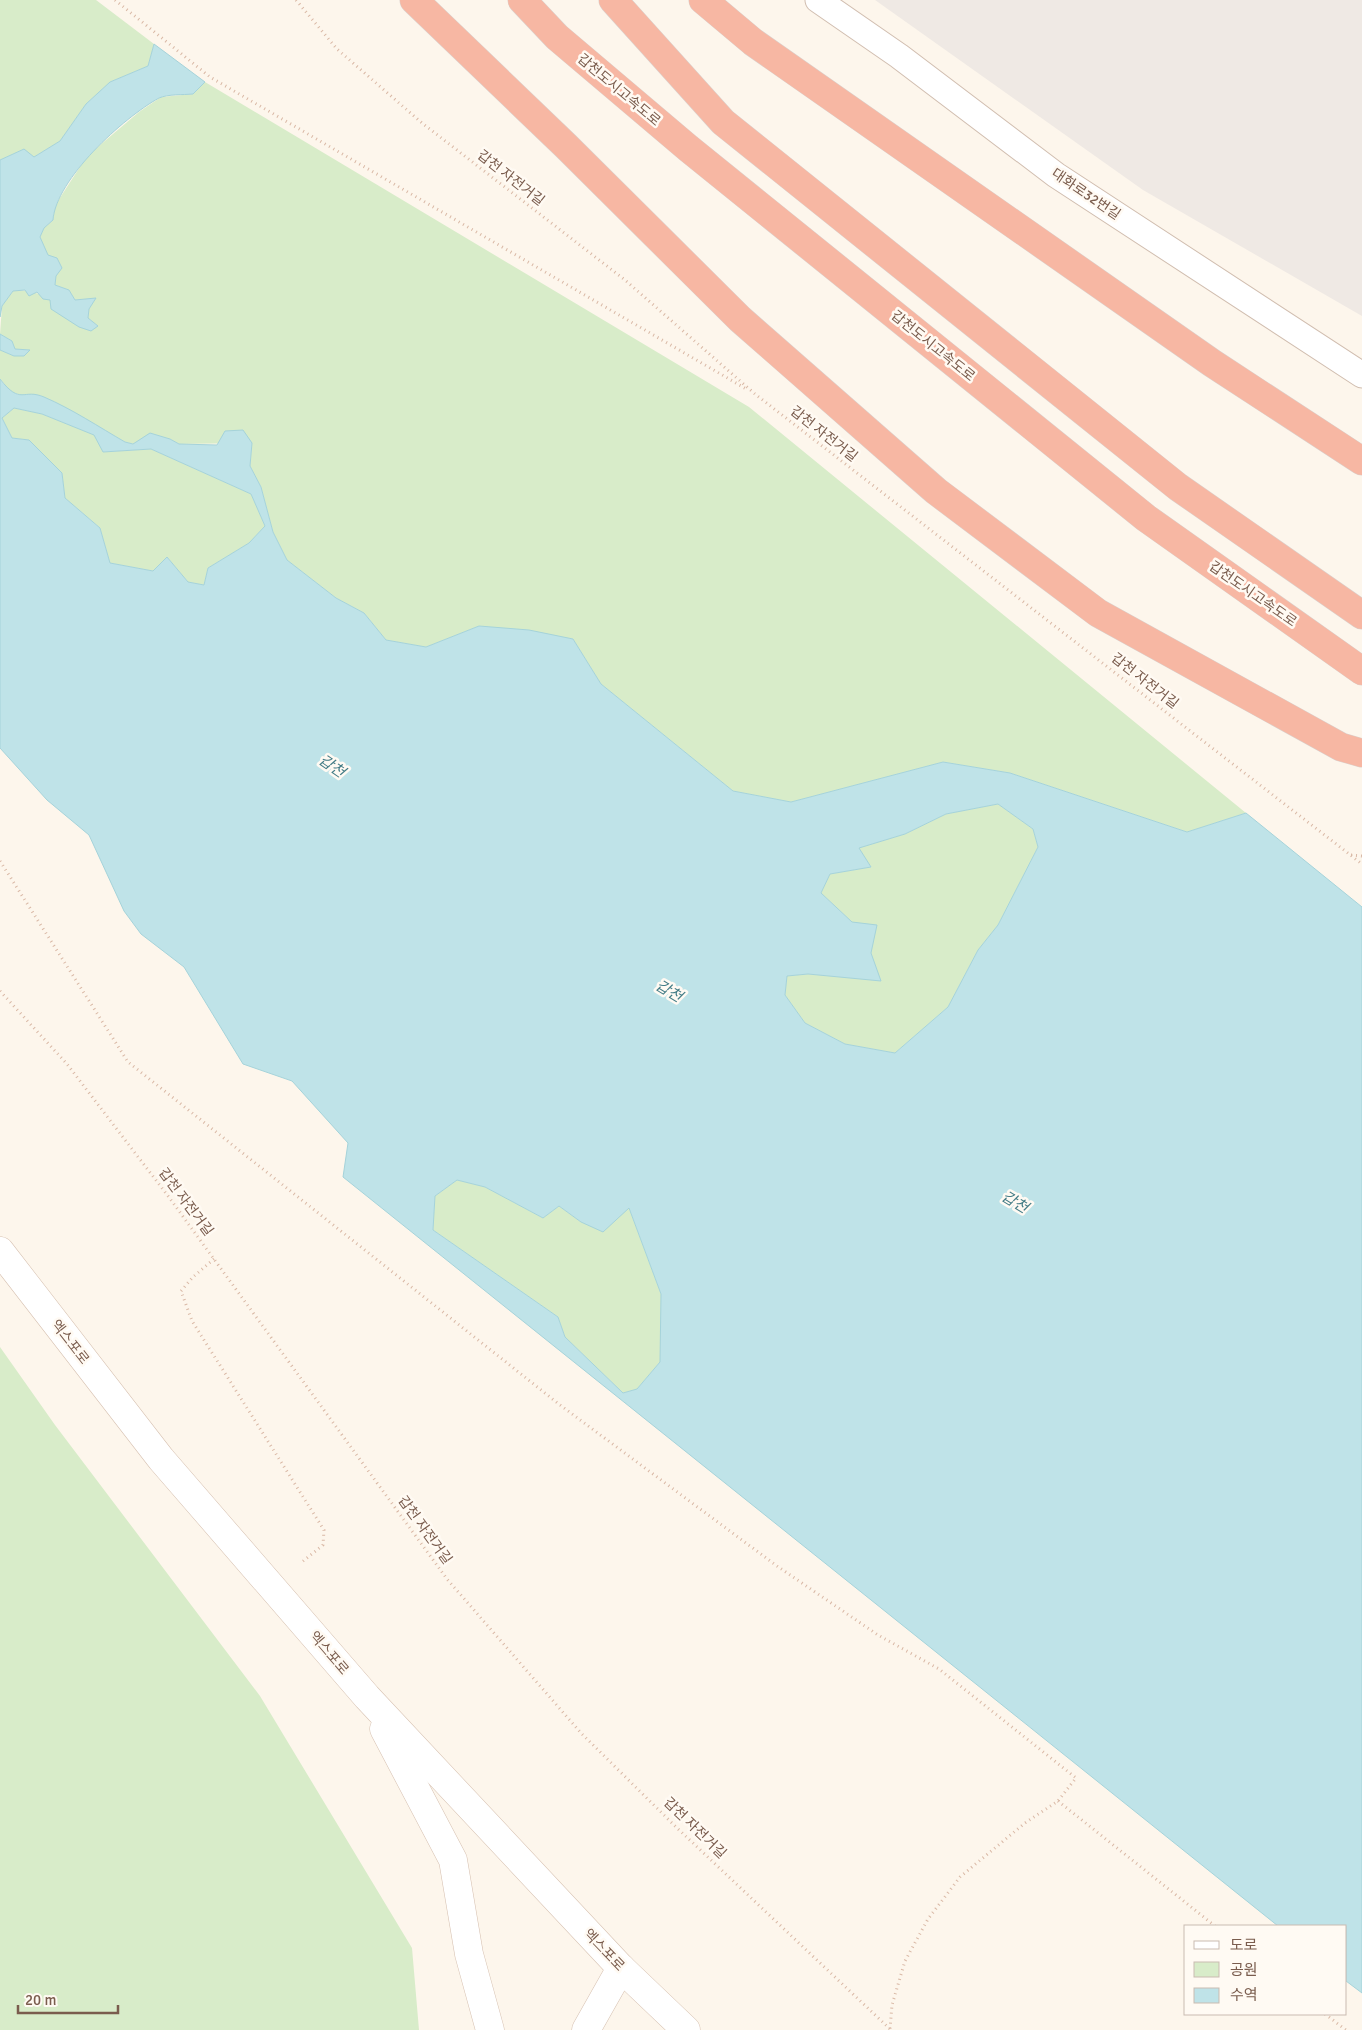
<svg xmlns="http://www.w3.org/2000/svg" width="1362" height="2030" viewBox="0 0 1362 2030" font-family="Signika,'Noto Sans KR',sans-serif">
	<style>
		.industrial { fill: #efe9e4 }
		.green { fill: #d8ecc9 }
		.water { fill: #bfe3e8; stroke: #a5d3da; fill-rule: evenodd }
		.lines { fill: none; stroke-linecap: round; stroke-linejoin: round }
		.street-casing { stroke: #d1beb0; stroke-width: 27 }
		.secondary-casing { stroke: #d6c0b0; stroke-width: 29 }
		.highway-casing { stroke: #dad1cd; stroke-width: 29 }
		.path { stroke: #d9b8a5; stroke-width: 3; stroke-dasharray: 1 4; stroke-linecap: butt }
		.street { stroke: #fff; stroke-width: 25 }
		.secondary { stroke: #fff; stroke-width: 28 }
		.highway { stroke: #f7b7a3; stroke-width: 28 }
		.labels { text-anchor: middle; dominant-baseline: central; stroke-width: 5; stroke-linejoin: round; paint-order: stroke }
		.street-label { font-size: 14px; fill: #7a5c4d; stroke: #fffaf3 }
		.water-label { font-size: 15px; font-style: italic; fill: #437c86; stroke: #fffaf3 }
	</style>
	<rect width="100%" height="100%" fill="#fdf6ec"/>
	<path class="industrial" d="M875,0H1362V316L1143,190Z"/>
	<g class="green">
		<path d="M0,0H96L154,44L148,66L110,82L86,104L60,141L34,157L23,150L0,160Z"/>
		<path d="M205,82L749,407L1246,813L1187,832L1010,773L943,762L791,802L733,791L601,684L573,639L479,626L426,647L386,640L364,613L336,598L287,560L273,532L261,487L250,466L252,443L179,444L170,439L134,444L125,442L41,396H24L11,392L0,379V350L14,356H24L29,350L15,349L12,341L0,334L2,306L13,291C43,287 72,312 98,326L88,318L89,309L95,299L75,300L69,290L55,285L57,258L48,256L40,237L44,228L53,220L54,207L87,156L139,112L161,97L193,94Z"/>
		<path d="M14,408L42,414L95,435L104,452L151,449L251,494L265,526L249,543L208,568L204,585L188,582L167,557L153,571L110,563L100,528L65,498L62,473L29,440L12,438L2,418Z"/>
		<path d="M998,804L1033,829L1038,847L998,925L978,950L948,1007L895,1053L845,1044L805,1023L785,995L787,976L808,974L880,980L852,922L821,893L830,874L871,867L858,848L905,834L946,814Z"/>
		<path d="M457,1180L485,1187L543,1218L559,1206L581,1222L629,1208L661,1294L660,1362L637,1389L623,1393L565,1337L558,1317L433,1230L435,1196Z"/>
		<path d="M0,1347L55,1425L260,1696L412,1948L419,2030H0Z"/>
	</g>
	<g class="water">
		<path d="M154,44L205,82L193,94C183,95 168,94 159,98C123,118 56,179 53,220L44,228L40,237L48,255L57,258L62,268L56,276L55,285L69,290L75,300L96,298L89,309L88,318L98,326L91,331L79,327L51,309L50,300L43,299L37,292L29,296L25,290L13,291L2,306L0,317V160L24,149L34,157L60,141L86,104L110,82L148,66Z"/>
		<path d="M0,334L12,341L15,349L30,350L24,356H14L0,350Z"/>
		<path d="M0,379C21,406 23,388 44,397C72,409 99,427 125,442L133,444L150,433L170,439L179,444L217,445L225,431L243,430L252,443L250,466L261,487L273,532L287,560L336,598L364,613L386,640L426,647L479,626L529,630L573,639L601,684L733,791L791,802L943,762L1010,773L1187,832L1246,813L1362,907V1993L1346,1981V1926H1278L343,1177L348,1143L292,1081L243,1064L184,967L141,934L124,911L89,835L47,800L0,748ZM14,408L42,414L94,435L103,452L151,449L251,494L265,526L249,543L208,568L204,585L188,582L167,557L153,571L110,563L100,528L65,498L62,473L29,440L12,438L2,418ZM998,804L1033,829L1038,847L998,925L978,950L948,1007L895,1053L845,1044L805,1023L785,995L787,976L808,974L881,981L871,953L877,925L852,922L821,893L830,874L871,867L859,848L905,834L946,814ZM457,1180L485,1187L543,1218L559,1206L581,1222L603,1232L629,1208L661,1294L660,1362L637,1389L623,1393L565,1337L558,1317L433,1230L435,1196Z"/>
	</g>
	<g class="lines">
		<defs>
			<path id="street" d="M818,0L899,56L1056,175L1362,375"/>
			<g id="secondary">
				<path d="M0,1251L161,1459L367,1697L621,1968L686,2030"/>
				<path d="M384,1729L453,1860L469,1954L490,2030"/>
				<path d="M586,2030L621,1968"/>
			</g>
			<g id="highway">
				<path d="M414,0L566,146L740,319L936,491L1098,613L1341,747L1362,753"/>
				<path d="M522,0L557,37L688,148L1146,518L1362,671"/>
				<path d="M613,0L723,122L1178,487L1362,615"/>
				<path d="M703,0L753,42L1212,363L1362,461"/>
			</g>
		</defs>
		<use href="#street" class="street-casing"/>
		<use href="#secondary" class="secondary-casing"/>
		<use href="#highway" class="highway-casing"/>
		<g class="path">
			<path d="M115,0L210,77L748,390"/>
			<path d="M296,0L337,49L422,123L625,280L755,394L1362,864"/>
			<path d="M1351,855L1362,856"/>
			<path d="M0,861L128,1062L560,1405L777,1566L878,1635L939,1669L1076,1778L1058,1801L1025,1823L960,1877L928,1919L905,1961L892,2005L890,2029"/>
			<path d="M0,991L67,1064L168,1196L447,1579L581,1733L676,1827L890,2029"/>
			<path d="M214,1259L193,1277L181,1291L192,1321L324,1530L323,1545L302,1562"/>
			<path d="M1058,1801L1215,1926"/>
			<path d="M1325,2014L1346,2030"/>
		</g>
		<use href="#street" class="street"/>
		<use href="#secondary" class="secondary"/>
		<use href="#highway" class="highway"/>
	</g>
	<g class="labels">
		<g class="street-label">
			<text transform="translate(619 90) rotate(40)">갑천도시고속도로</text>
			<text transform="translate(511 178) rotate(38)">갑천 자전거길</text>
			<text transform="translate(1086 194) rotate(34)">대화로32번길</text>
			<text transform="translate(933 346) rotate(39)">갑천도시고속도로</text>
			<text transform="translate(824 434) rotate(38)">갑천 자전거길</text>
			<text transform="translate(1253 594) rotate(35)">갑천도시고속도로</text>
			<text transform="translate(1145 681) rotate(38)">갑천 자전거길</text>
			<text transform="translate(186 1202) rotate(53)">갑천 자전거길</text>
			<text transform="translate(70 1342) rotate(52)">엑스포로</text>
			<text transform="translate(425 1530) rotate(54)">갑천 자전거길</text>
			<text transform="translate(329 1653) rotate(49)">엑스포로</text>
			<text transform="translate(695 1828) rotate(44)">갑천 자전거길</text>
			<text transform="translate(604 1950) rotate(46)">엑스포로</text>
		</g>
		<g class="water-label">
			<text transform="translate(332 766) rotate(35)">갑천</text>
			<text transform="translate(669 991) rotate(31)">갑천</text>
			<text transform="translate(1015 1202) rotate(31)">갑천</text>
		</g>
	</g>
	<rect x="1184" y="1925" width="162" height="90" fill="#fffaf3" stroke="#cabbb1"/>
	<rect x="1194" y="1941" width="25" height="8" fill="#ffffff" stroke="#cabbb1"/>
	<text x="1230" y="1950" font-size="15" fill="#7a5c4d">도로</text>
	<rect x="1194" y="1962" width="25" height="15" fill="#d8ecc9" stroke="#cabbb1"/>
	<text x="1230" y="1975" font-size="15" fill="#7a5c4d">공원</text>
	<rect x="1194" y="1988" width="25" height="15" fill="#bfe3e8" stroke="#cabbb1"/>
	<text x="1230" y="2000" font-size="15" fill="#7a5c4d">수역</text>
	<path d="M18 2005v8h100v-8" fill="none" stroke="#7a5c4d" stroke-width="2.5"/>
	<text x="25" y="2005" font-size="15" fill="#7a5c4d" stroke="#fffaf3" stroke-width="4" paint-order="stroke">20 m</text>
</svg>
